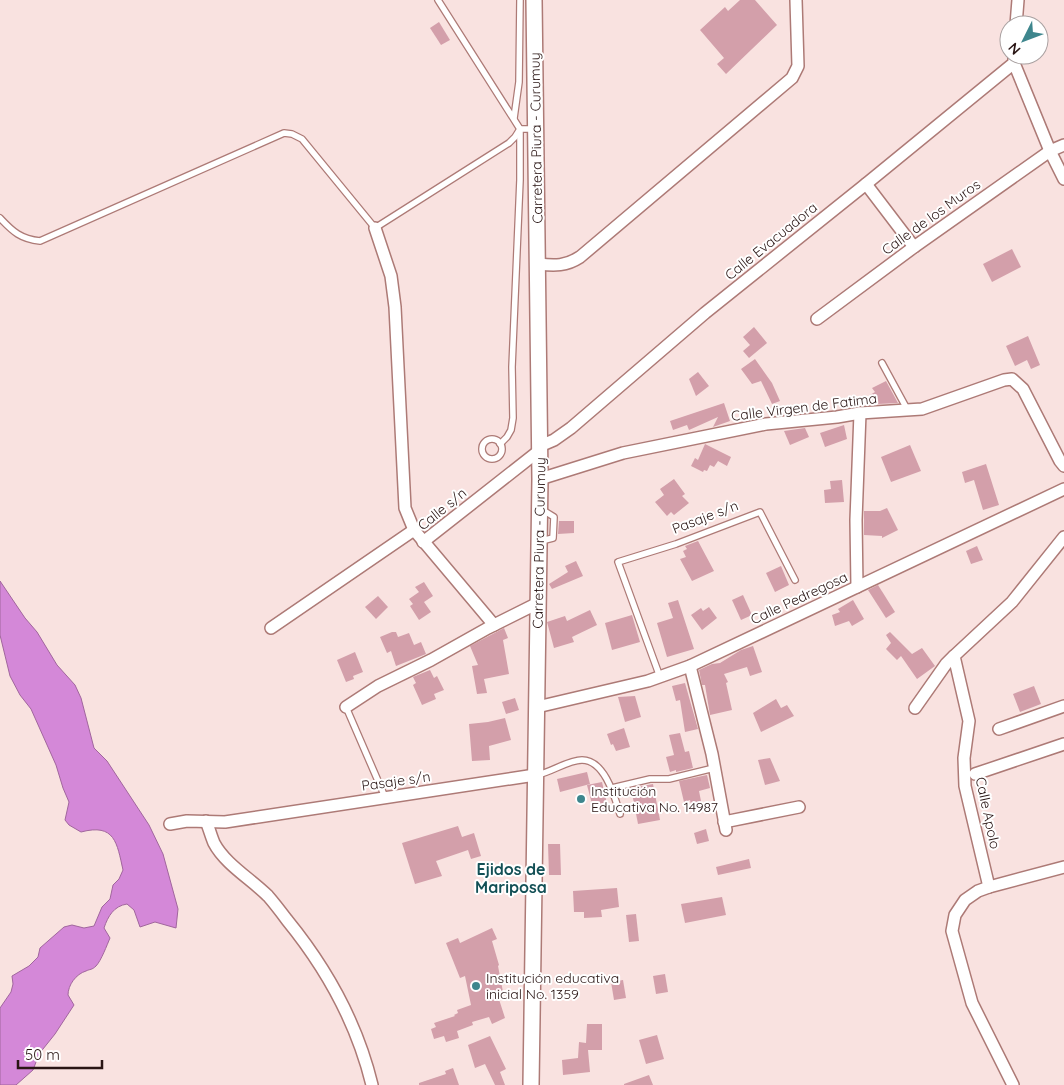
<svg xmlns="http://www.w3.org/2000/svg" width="1064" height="1085" viewBox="0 0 1064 1085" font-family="Quicksand,sans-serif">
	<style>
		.water { fill: #d488d8; stroke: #a1669d }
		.building { fill: #d39faa }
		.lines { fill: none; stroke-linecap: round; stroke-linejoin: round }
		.lane-casing { stroke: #ad7a76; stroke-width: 8 }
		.street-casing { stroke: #ad7a76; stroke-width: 14 }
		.secondary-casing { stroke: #ad7a76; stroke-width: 18 }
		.lane { stroke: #fff; stroke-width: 5.5 }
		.street { stroke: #fff; stroke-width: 11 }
		.secondary { stroke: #fff; stroke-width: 15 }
		.poi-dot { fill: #3e868d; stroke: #fff; stroke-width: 2 }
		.labels { text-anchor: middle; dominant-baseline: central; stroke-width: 4; stroke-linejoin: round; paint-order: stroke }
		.street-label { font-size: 14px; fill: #291514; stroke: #fff }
		.poi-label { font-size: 14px; fill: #291514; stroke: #fff; text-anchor: start }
		.quarter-label { font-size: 16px; font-weight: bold; fill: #135056; stroke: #fff }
	</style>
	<rect width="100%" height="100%" fill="#f9e2e0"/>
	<path class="water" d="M0,581L25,618L37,632L57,665L75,685L81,698L94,748L107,761L149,825L163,854L178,909L176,928L155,922L140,927L134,910L127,904C114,906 108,916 104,928L110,938C107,945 101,961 96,966C92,970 90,969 86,971C76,974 68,985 68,995L74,1005L55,1034L39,1054L33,1070L16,1085H0V1008L11,992L13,984L12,976L29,966L38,957L40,948L64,927L72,925L84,928L94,926L102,907L110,899L113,885L119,879L123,870C117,843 115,823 81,832L69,825L65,820L69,802L63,788L56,765L31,709L20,695L10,676L0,635Z"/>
	<g class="building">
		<path d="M740,0H755L777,25L726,74L717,64L724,58L700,30L725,7L728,11Z"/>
		<path d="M439,22L450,40L441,45L430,28Z"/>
		<path d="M1012,249L1021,267L992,282L983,264Z"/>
		<path d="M754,327L767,343L749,358L743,351L750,345L743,337Z"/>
		<path d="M1028,336L1040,365L1031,369L1027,360L1015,366L1006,346Z"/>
		<path d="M755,359L772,383L780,401L772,404L761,381L752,384L741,369Z"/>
		<path d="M698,372L709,386L696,396L689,379Z"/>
		<path d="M886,381L898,403L878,404L870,395L875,392L872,388Z"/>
		<path d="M724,403L730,421L713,427L718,417L689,430L687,425L673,430L670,421Z"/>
		<path d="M844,425L847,439L825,447L820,433Z"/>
		<path d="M805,428L809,437L790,445L784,431Z"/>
		<path d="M705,444L731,457L727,466L718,461L714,467L710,465L707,471L704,470L703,472L691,466L695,458L698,460Z"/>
		<path d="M910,445L921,471L891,482L881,457Z"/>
		<path d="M986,464L999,505L983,510L974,480L965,483L962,472Z"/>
		<path d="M674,479L685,494L682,496L689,503L674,515L671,512L667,516L655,502L664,495L660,489Z"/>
		<path d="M842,480L844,502L825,503L824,490L831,489L830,481Z"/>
		<path d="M887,508L898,530L882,538V536L864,535V511H880Z"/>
		<path d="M559,521H574V533L558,534Z"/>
		<path d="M698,541L714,571L692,581L680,559L686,557L683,551L687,549L685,546Z"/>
		<path d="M977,546L983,560L971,564L966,551Z"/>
		<path d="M576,561L583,576L552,589L549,584L568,572L565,566Z"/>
		<path d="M781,566L789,585L775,592L766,573Z"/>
		<path d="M424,582L433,596L424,602L431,612L419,620L410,606L413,604L409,599L419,592L415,587Z"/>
		<path d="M878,585L895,612L886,618L868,590Z"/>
		<path d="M743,595L752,615L741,620L732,600Z"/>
		<path d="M378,596L388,607L376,619L365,607Z"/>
		<path d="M678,600L694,649L667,657L657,623L673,618L668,603Z"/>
		<path d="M853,600L864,619L852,626L849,621L835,626L832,615L840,612L838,609Z"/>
		<path d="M709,607L717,618L702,630L691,615L701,608L703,611Z"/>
		<path d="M590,610L597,625L572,637L574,642L554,648L547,622L565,616L567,621Z"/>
		<path d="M632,615L640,642L612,650L605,623Z"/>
		<path d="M504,628L508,638L503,640L509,674L484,679L487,693L477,694L472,666L478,665L470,646Z"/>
		<path d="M392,632H396L398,637L409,633L414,645L421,642L426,654L396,666L391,651L387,653L380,637Z"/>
		<path d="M890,632L912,654L922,648L935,666L917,679L901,656L897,660L886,649L891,643L886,635Z"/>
		<path d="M753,646L762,672L750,676L747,667L724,674L728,682L726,683L732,710L710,715L705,685H702L699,670L712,664L720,663L741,650Z"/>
		<path d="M355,652L363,672L353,676L354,679L346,682L337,660Z"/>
		<path d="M430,670L434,678L437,676L444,690L434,694L436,699L422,705L413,685L416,683L413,677Z"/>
		<path d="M685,683L698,729L685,732L680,700L676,701L672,686Z"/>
		<path d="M1034,686L1041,704L1020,712L1013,694Z"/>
		<path d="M635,696L641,717L625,722L618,697Z"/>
		<path d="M515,698L519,710L506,714L502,702Z"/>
		<path d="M776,699L781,708L787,705L794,716L761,732L753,713Z"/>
		<path d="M505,718L511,740L489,746L490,760L472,761L469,724L488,722Z"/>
		<path d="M624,728L630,747L616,751L613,744L611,745L607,734Z"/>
		<path d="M680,733L685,752L689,751L693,768L676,772V770L670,772L666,757L674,755L669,735Z"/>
		<path d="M770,758L780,781L765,785L758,760Z"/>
		<path d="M587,772L590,784L560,792L557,779Z"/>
		<path d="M707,775L710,788L699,791L702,806L692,808L690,800L684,802L679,781Z"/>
		<path d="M602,782L608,808L594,812L587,785Z"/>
		<path d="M653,784L660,820L638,824L631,788Z"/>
		<path d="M458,826L462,837L474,833L481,856L471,859L468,850L436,861L442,876L415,884L402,843Z"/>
		<path d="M706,829L709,841L697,844L694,833Z"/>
		<path d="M548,844H560L561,875H549Z"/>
		<path d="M749,859L751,868L718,875L716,867Z"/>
		<path d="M617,888L619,907L601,910L602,917L584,918V912H574L573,891Z"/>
		<path d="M722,897L726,915L685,923L681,904Z"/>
		<path d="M636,914L639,941L629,942L626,915Z"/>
		<path d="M492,928L497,939L492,941L499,965L498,966L503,992L497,993L505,1018L492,1024L489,1017L472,1022L473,1025L457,1031L459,1038L446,1042L444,1036L434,1039L431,1029L436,1027L434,1023L455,1016L454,1015L458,1013L457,1010L471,1005L465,976L460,978L446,943L458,938L460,943Z"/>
		<path d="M665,974L668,992L656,994L653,976Z"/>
		<path d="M623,980L626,998L614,1000L611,982Z"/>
		<path d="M587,1024H602V1050H588L590,1072L563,1075L562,1060L578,1058L579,1042L586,1043Z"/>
		<path d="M657,1035L664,1059L646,1064L639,1040Z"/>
		<path d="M490,1036L506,1069L500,1072L505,1085H495L485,1064L475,1068L468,1045Z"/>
		<path d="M453,1068L459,1085H419V1083L446,1074L445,1071Z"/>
		<path d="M649,1075L653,1085H624V1084Z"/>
	</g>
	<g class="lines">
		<defs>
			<g id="lane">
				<path d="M438,0L520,129V180L512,367L513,418L511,430L507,437L500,444"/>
				<path d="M514,118L519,82L520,0"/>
				<path d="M0,218C13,232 21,239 40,241L284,133L292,134L302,139L375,228L509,143L515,137L520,129H535"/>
				<path d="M882,363L907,409"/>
				<circle cx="492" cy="449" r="10"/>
				<path d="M541,509L554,517L553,538L541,541"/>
				<path d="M660,677L618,562L676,544L760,512L795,580"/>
				<path d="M346,707L385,797"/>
				<path d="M537,775C552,772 568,760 582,760C605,760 615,798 620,814"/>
				<path d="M612,788L650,779H669L714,768"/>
			</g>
			<g id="street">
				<path d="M1016,25L1018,0"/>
				<path d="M1014,63L1050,151L1064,179"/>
				<path d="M866,184L914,247"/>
				<path d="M375,228L391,276L395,307L405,508L414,530L494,625"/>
				<path d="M539,264C555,266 566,266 580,257L792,78L798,66L796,0"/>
				<path d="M817,319L914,247L1050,151L1064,145"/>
				<path d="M540,446L554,440L571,428L705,313L866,184L1014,63V55"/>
				<path d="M540,479L623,453L766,424L837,417L860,413L922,409L1004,380L1012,379L1023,389L1060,461L1064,466"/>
				<path d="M423,542L540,450"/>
				<path d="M857,587L856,520L860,413"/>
				<path d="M271,628L414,530"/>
				<path d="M690,666L712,754L726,830"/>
				<path d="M346,707L378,686L431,660L488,628L538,603"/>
				<path d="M537,707L648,681L690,666L1064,489"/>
				<path d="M915,708L946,664L954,656"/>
				<path d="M999,729L1064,706"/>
				<path d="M975,774L1064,744"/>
				<path d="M206,821C209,828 211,836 214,843C225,864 251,879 268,896C275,904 281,912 287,920C327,969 357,1023 372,1085"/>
				<path d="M724,822L799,807"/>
				<path d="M170,824L187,821L225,822L535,775"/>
				<path d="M989,887L1064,867"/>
				<path d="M1013,1085L972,1003L952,931L955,915L965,900L978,891L989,887L965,786L964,758L969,721L954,656L1012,602L1064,537"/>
			</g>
			<path id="secondary" d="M531,1085L540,479L534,0"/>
		</defs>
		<use href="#lane" class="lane-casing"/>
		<use href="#street" class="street-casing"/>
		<use href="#secondary" class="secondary-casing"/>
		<use href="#lane" class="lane"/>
		<use href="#street" class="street"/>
		<use href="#secondary" class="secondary"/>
	</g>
	<g class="poi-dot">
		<circle cx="581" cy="799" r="5"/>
		<circle cx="476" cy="986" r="5"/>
	</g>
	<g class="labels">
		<g class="street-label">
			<text transform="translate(536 138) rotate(-91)">Carretera Piura - Curumuy</text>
			<text transform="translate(931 217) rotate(-36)">Calle de los Muros</text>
			<text transform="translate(771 241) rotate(-39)">Calle Evacuadora</text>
			<text transform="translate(804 407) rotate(-7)">Calle Virgen de Fatima</text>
			<text transform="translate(442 509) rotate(-39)">Calle s/n</text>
			<text transform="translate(705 517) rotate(-21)">Pasaje s/n</text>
			<text transform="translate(539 543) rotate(-89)">Carretera Piura - Curumuy</text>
			<text transform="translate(799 598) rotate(-25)">Calle Pedregosa</text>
			<text transform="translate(396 781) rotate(-8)">Pasaje s/n</text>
			<text transform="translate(988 813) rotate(78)">Calle Apolo</text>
		</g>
		<g class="poi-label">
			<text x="591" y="791">Institución<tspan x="591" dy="16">Educativa No. 14987</tspan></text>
			<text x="486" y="978">Institución educativa<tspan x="486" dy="16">inicial No. 1359</tspan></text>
		</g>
		<g class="quarter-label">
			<text x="511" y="869">Ejidos de<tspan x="511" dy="18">Mariposa</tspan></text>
		</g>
	</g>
	<g transform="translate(1024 40) rotate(228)"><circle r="24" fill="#ffffff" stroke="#a9a1a1"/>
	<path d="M0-4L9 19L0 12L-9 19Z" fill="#3e868d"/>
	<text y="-8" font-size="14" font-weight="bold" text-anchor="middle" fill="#291514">N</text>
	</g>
	<path d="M18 1060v8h84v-8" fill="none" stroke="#291514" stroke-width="2.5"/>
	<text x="25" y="1060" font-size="15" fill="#291514" stroke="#ffffff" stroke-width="4" paint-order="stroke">50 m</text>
</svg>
